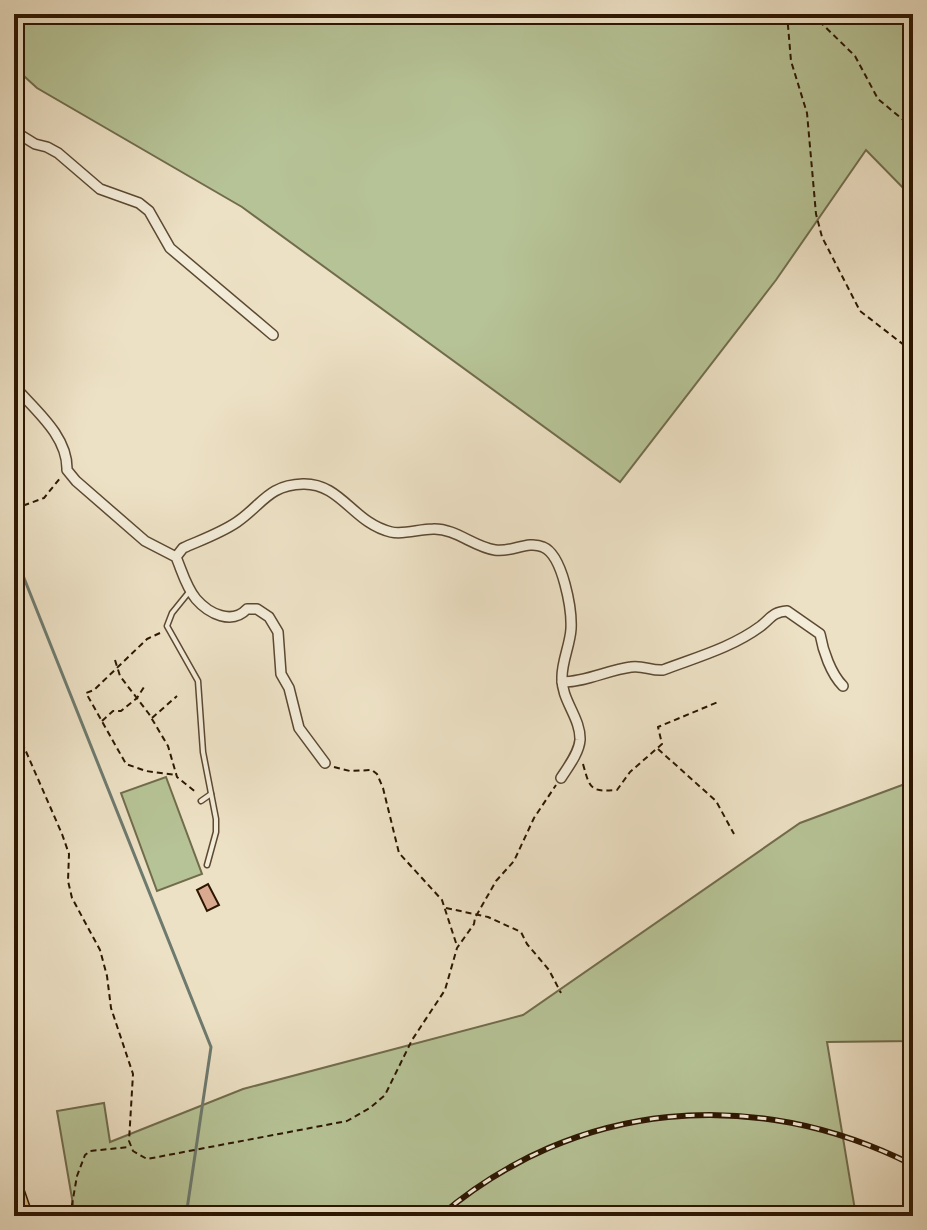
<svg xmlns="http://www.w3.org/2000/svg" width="927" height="1230" viewBox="0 0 927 1230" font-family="'IM FELL French Canon',serif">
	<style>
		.green { fill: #b6c396; stroke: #716c4c; stroke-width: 2 }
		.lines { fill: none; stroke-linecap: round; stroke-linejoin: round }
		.stream { stroke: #6d7a6e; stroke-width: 3 }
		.building { fill: #d9aa90; stroke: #2c1601; stroke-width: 2 }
		.lane-casing { stroke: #5c4932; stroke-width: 7 }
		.street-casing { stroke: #5c4932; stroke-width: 12 }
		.highway-casing { stroke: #2c1601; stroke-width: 19 }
		.path { stroke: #2c1601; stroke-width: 2; stroke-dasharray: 6 4; stroke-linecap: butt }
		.lane { stroke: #f3ecd9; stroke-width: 4 }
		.street { stroke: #f3ecd9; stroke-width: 9 }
		.highway { stroke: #e6c082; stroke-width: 16 }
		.rail-casing { stroke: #2c1601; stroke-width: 6 }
		.rail { stroke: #f3ecd9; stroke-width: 3; stroke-dasharray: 9; stroke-linecap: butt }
	</style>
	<rect width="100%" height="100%" fill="#ede1c5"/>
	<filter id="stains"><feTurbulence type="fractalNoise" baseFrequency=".0025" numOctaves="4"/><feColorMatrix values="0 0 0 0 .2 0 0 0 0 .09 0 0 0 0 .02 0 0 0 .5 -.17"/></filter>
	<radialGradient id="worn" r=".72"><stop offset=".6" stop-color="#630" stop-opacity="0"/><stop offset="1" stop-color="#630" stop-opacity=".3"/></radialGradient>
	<g class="green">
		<path d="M14,14H913V198L866,150L776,280L620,482L242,207L37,88L14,67Z"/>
		<path d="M166,777L202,874L157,891L121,793Z"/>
		<path d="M913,781V1041L827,1042L856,1216H75L57,1111L104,1103L110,1142L243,1089L523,1015L800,823Z"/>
		<path d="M14,1071L20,1100V1153L14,1155Z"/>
	</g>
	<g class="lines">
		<path class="stream" d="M14,553L211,1047L186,1216"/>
	</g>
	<path class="building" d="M208,884L219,905L207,911L197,890Z"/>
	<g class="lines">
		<defs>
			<g id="lane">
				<path d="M189,592L172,613L167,626L198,681L203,752L216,819V832L207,865"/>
				<path d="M201,801L211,794"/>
			</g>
			<g id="street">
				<path d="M14,131L35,144L47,147L58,153L100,189L139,203L149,211L170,248L273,335"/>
				<path d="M14,386C35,410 68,436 67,470L76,481L145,541L176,557C182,571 186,587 196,599C209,614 232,625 247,609H257L269,617L278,632L281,674L289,688L299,728L325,763"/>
				<path d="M176,557L183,548C201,540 221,533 237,522C262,505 268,485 303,484C341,483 353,523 391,532C404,535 419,529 433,529C455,528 474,547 495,550C511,553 528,540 543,547C563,555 572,610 571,629C570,645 562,661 562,677C561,700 581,718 580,740C579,753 568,767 561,778"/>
				<path d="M562,682C586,682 608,670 631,667C643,665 651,671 663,670C697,657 731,648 761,626C771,618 773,612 787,611L820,634C823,651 831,674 843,686"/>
			</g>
			<path id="highway" d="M14,1187L24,1216"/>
		</defs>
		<use href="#lane" class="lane-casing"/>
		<use href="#street" class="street-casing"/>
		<use href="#highway" class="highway-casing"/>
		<g class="path">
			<path d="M787,14L791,61L807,113L816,214L822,237L860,311L913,352"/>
			<path d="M812,14L855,56L878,99L913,128"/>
			<path d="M14,509L44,498L61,477"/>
			<path d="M160,633L147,639L94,690L86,693L126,764L146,771L176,775"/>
			<path d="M115,660L120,676L149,714L168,746L177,777L197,793"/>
			<path d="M152,718L177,696"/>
			<path d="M102,721L113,711H121L137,698L144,687"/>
			<path d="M14,724L62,834L69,854L68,881L72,898L100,950L107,976L111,1008L133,1074L129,1141L133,1151L147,1159L347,1121L370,1108L385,1095L412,1040L445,990L457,948L474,924L475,918L496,881L514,861L534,818L556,785"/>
			<path d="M658,749L716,801L734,834"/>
			<path d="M583,764C590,789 590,792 617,790L630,772L662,744L658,727L718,702"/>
			<path d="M334,767L350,771L372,770L377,774L383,788L399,853L442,900L457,946"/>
			<path d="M446,908L488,917L521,932L527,944L549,970L561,993"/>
			<path d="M70,1216L77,1176L85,1155L90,1151L130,1147"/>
		</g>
		<use href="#lane" class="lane"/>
		<use href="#street" class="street"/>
		<use href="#highway" class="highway"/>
		<defs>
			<path id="rail" d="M440,1216C576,1100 755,1085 913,1165"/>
		</defs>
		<use href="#rail" class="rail-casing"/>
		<use href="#rail" class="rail"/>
	</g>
	<rect width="927" height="1230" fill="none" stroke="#ede1c5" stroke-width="48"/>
	<rect x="16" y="16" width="895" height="1198" fill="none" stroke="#2c1601" stroke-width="4"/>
	<rect x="24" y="24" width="879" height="1182" fill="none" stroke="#2c1601" stroke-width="2"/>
	<rect width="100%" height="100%" filter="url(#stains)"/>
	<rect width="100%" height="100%" fill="url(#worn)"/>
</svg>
